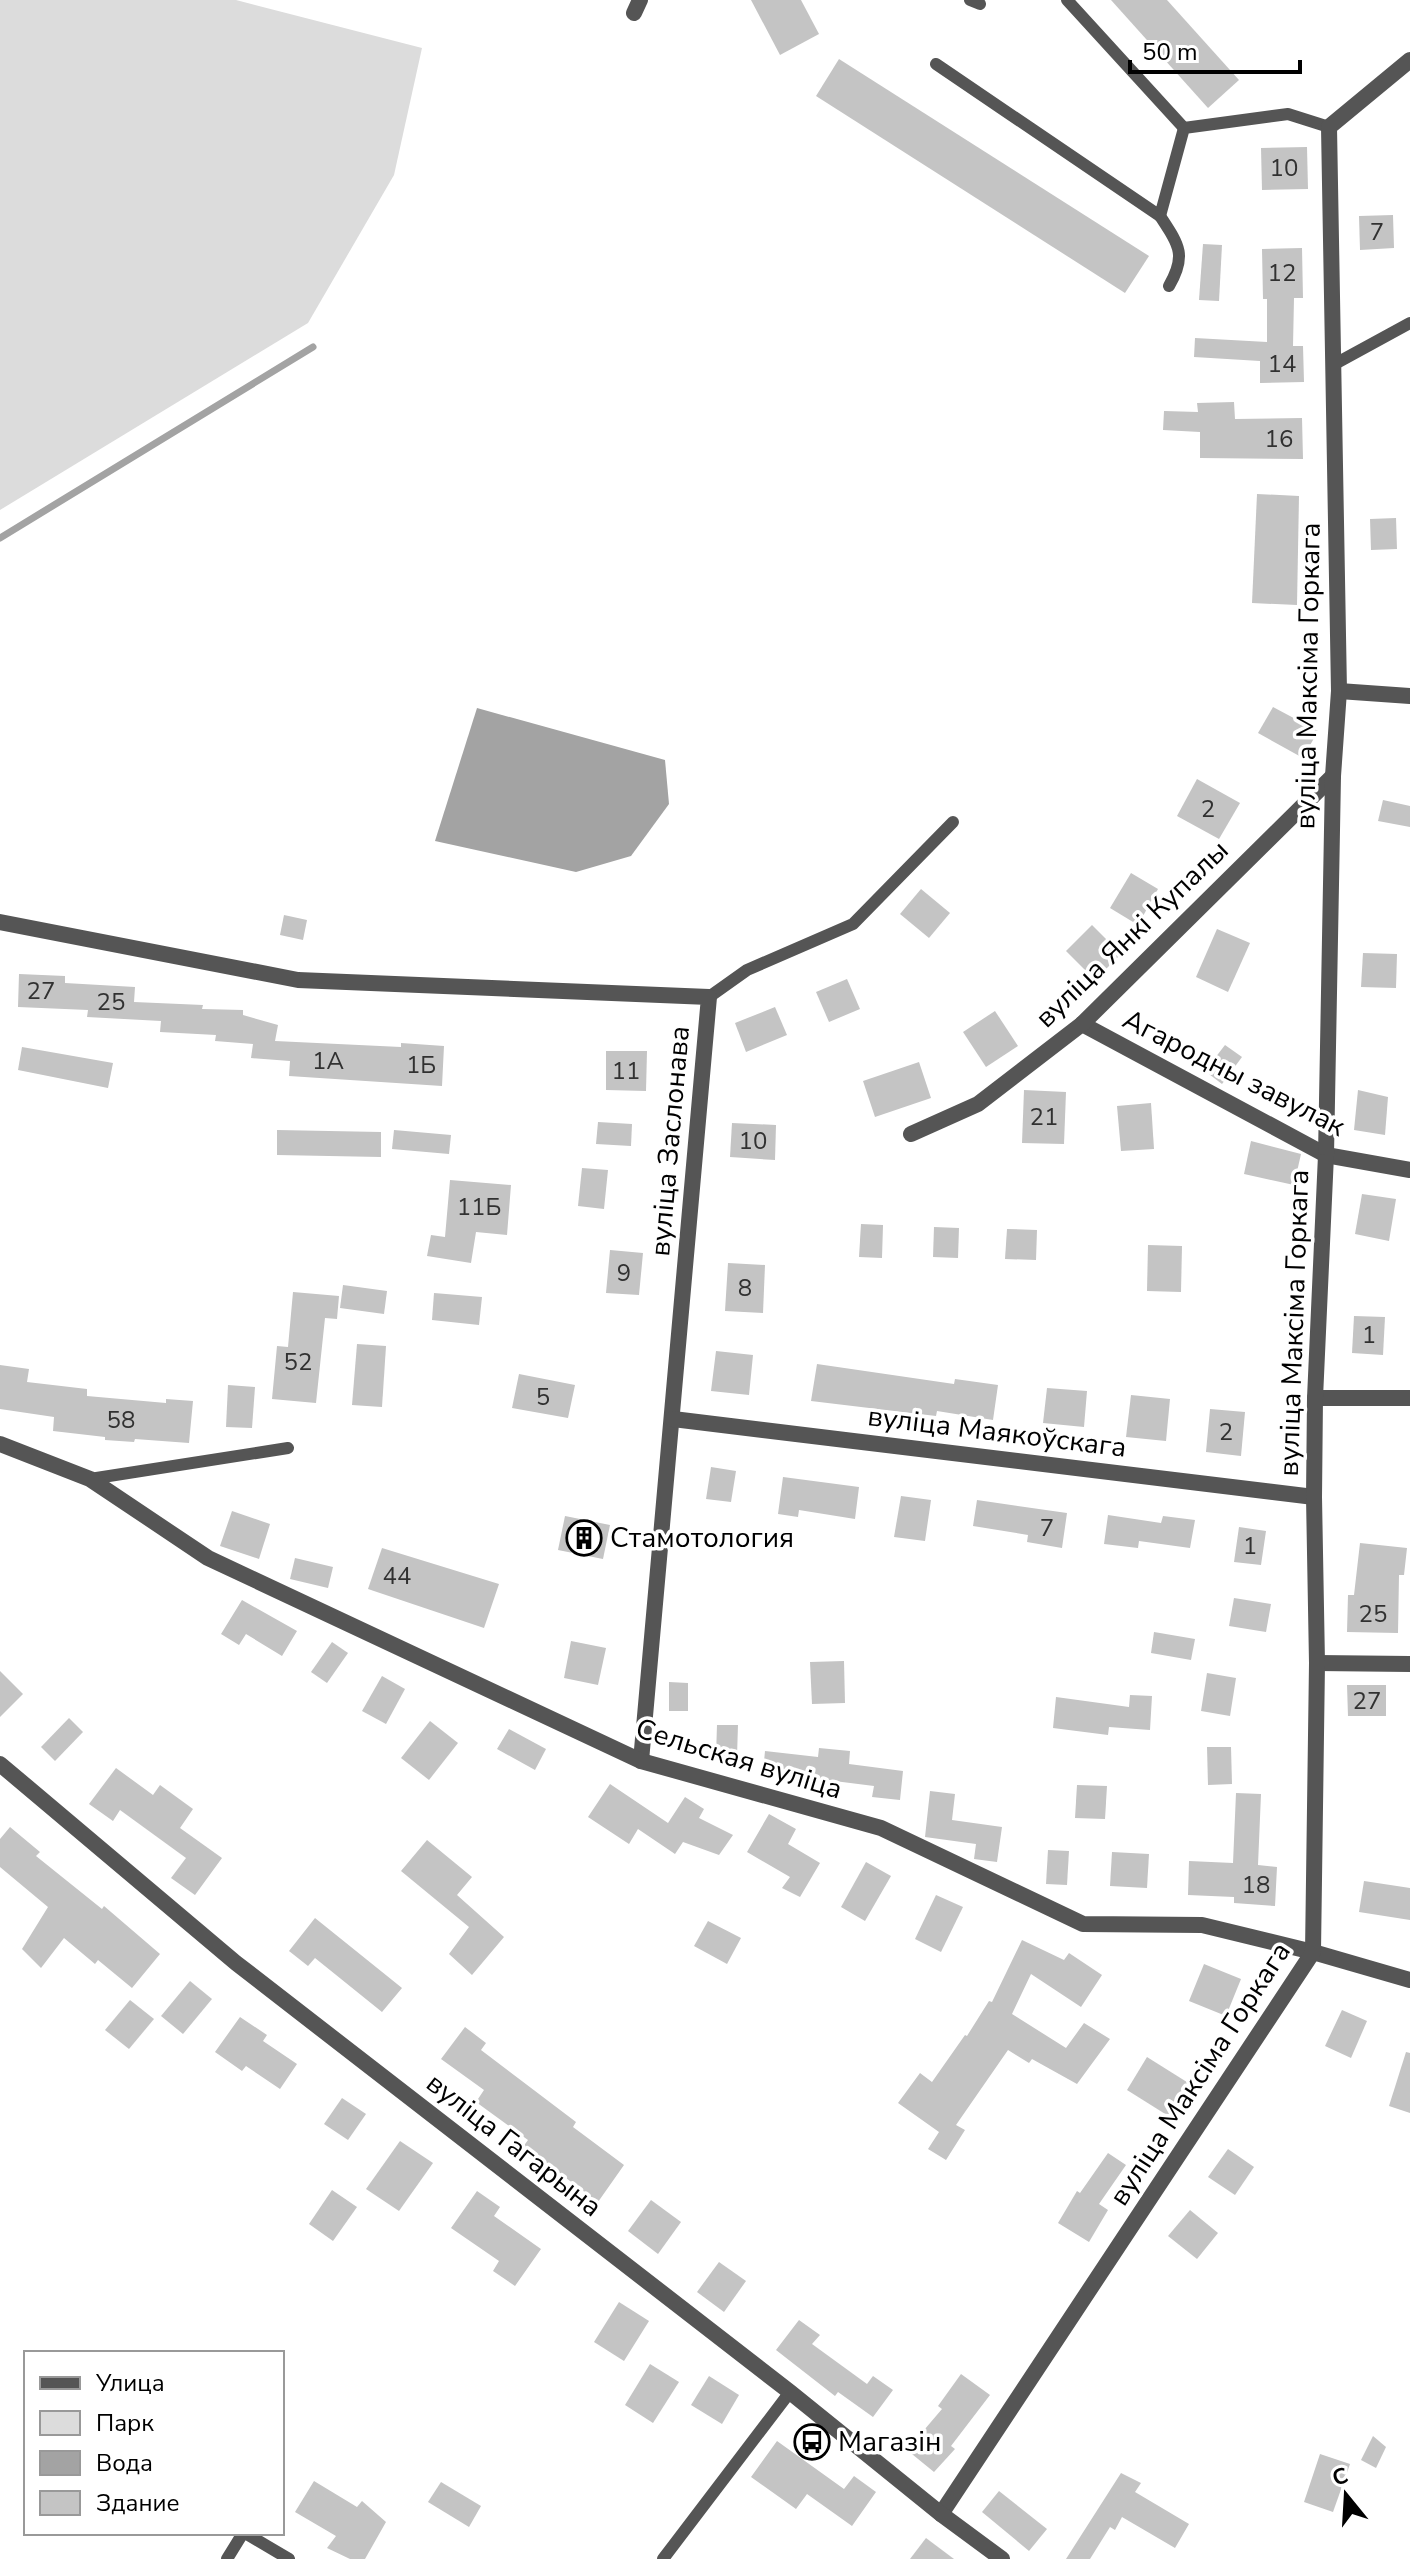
<svg xmlns="http://www.w3.org/2000/svg" width="1410" height="2559" viewBox="0 0 1410 2559" font-family="'Nunito Sans',sans-serif">
	<style>
		.green { fill: #dcdcdc }
		.water { fill: #a3a3a3 }
		.lines { fill: none; stroke-linecap: round; stroke-linejoin: round }
		.stream { stroke: #a3a3a3; stroke-width: 7 }
		.building { fill: #c4c4c4 }
		.service { stroke: #555; stroke-width: 12 }
		.minor { stroke: #555; stroke-width: 16 }
		.tertiary { stroke: #555; stroke-width: 16 }
		.labels { text-anchor: middle; dominant-baseline: central; stroke-width: 7; stroke-linejoin: round; paint-order: stroke }
		.number-label { font-size: 24px; fill: #313131 }
		.street-label { font-size: 28px; fill: #000; stroke: #fff }
		.poi-label { font-size: 28px; fill: #000; stroke: #fff; text-anchor: start }
	</style>
	<rect width="100%" height="100%" fill="#fff"/>
	<path class="green" d="M0,0H236L422,48L394,175L308,323L0,510Z"/>
	<path class="water" d="M477,708L665,760L669,804L631,856L576,872L435,841Z"/>
	<g class="lines">
		<path class="stream" d="M0,538L313,347"/>
	</g>
	<g class="building">
		<path d="M751,0H801L819,34L780,55Z"/>
		<path d="M1111,0H1167L1239,80L1208,108Z"/>
		<path d="M839,59L1149,256L1125,293L816,96Z"/>
		<path d="M1307,147L1308,189L1262,190L1261,148Z"/>
		<path d="M1393,215L1394,248L1360,250L1359,216Z"/>
		<path d="M1203,244L1222,245L1219,301L1199,300Z"/>
		<path d="M1302,248L1303,298H1294L1293,346H1303L1304,382L1260,383V361L1194,357L1195,338L1267,342V299H1263L1262,249Z"/>
		<path d="M1234,402L1235,419L1302,418L1303,459L1200,458V432L1163,430L1164,411L1198,412L1197,403Z"/>
		<path d="M1257,494L1299,496L1297,605L1252,603Z"/>
		<path d="M1396,518L1397,549L1371,550L1370,519Z"/>
		<path d="M1273,707L1318,731L1303,758L1258,733Z"/>
		<path d="M1197,779L1240,803L1219,839L1177,816Z"/>
		<path d="M1383,800L1410,806V827L1378,821Z"/>
		<path d="M1131,873L1158,889L1138,925L1110,908Z"/>
		<path d="M921,889L950,913L929,938L900,914Z"/>
		<path d="M284,915L307,920L303,940L280,935Z"/>
		<path d="M1092,925L1121,954L1095,980L1066,951Z"/>
		<path d="M1217,929L1250,943L1228,992L1196,977Z"/>
		<path d="M1363,953L1397,954L1396,988L1361,987Z"/>
		<path d="M19,974L65,976V983L135,987L134,1002L203,1005L202,1009L243,1010V1015L278,1025L275,1041L401,1047V1043L444,1046L442,1086L289,1076L290,1061L251,1058L253,1044L215,1041L216,1035L160,1032L161,1021L87,1017L88,1010L18,1007Z"/>
		<path d="M847,979L860,1009L829,1022L816,992Z"/>
		<path d="M775,1007L787,1035L746,1052L735,1023Z"/>
		<path d="M995,1011L1018,1046L986,1067L963,1032Z"/>
		<path d="M1225,1045L1242,1057L1222,1084L1205,1071Z"/>
		<path d="M22,1047L113,1063L108,1088L18,1070Z"/>
		<path d="M606,1051H647L646,1091L606,1090Z"/>
		<path d="M919,1062L931,1098L875,1117L863,1081Z"/>
		<path d="M1024,1090L1066,1092L1064,1144L1022,1143Z"/>
		<path d="M1358,1090L1388,1097L1385,1135L1354,1130Z"/>
		<path d="M1151,1103L1154,1149L1121,1151L1117,1106Z"/>
		<path d="M598,1122L632,1124L631,1146L596,1144Z"/>
		<path d="M732,1123L776,1125L775,1160L730,1157Z"/>
		<path d="M277,1130L381,1132V1157L277,1155Z"/>
		<path d="M394,1130L451,1135L449,1154L392,1149Z"/>
		<path d="M1251,1141L1301,1154L1294,1185L1244,1174Z"/>
		<path d="M582,1168L608,1170L604,1209L578,1206Z"/>
		<path d="M450,1180L511,1185L507,1235L476,1232L471,1263L427,1256L431,1235L445,1237Z"/>
		<path d="M1362,1194L1396,1199L1389,1241L1355,1234Z"/>
		<path d="M861,1224L883,1225L882,1258L859,1257Z"/>
		<path d="M934,1227L959,1228L958,1258L933,1257Z"/>
		<path d="M1007,1229L1037,1230L1036,1260L1005,1259Z"/>
		<path d="M1148,1245L1182,1246L1181,1292L1147,1291Z"/>
		<path d="M610,1250L643,1253L639,1295L606,1293Z"/>
		<path d="M728,1263L765,1265L763,1313L725,1311Z"/>
		<path d="M343,1285L387,1291L384,1314L340,1308Z"/>
		<path d="M293,1292L339,1296L337,1319L325,1318L316,1403L272,1399L277,1346L288,1347Z"/>
		<path d="M434,1293L482,1297L479,1325L432,1320Z"/>
		<path d="M1354,1316L1385,1317L1383,1355L1352,1353Z"/>
		<path d="M357,1344L386,1346L382,1407L352,1405Z"/>
		<path d="M716,1351L753,1355L749,1395L711,1391Z"/>
		<path d="M817,1364L954,1384L955,1379L998,1385L993,1420L937,1411L936,1416L811,1401Z"/>
		<path d="M0,1365L29,1369L27,1382L87,1389V1396L166,1403V1399L193,1401L189,1443L135,1439L134,1442L105,1440V1437L53,1431L54,1417L0,1409Z"/>
		<path d="M519,1374L575,1385L568,1418L512,1408Z"/>
		<path d="M228,1385L255,1387L252,1428L226,1427Z"/>
		<path d="M1047,1388L1087,1391L1084,1427L1043,1423Z"/>
		<path d="M1131,1395L1170,1399L1166,1441L1126,1437Z"/>
		<path d="M1210,1409L1245,1412L1241,1456L1206,1452Z"/>
		<path d="M711,1467L736,1471L731,1502L706,1499Z"/>
		<path d="M783,1477L859,1487L855,1519L799,1510L798,1517L778,1514Z"/>
		<path d="M901,1496L931,1500L925,1541L894,1537Z"/>
		<path d="M977,1500L1067,1513L1062,1548L1027,1542L1028,1535L973,1526Z"/>
		<path d="M232,1511L270,1524L259,1559L220,1546Z"/>
		<path d="M1108,1515L1161,1523L1163,1516L1195,1520L1190,1548L1139,1541L1138,1548L1104,1544Z"/>
		<path d="M565,1516L610,1525L603,1559L558,1550Z"/>
		<path d="M1239,1527L1266,1531L1261,1565L1234,1562Z"/>
		<path d="M1360,1543L1407,1548L1404,1575H1399L1398,1633L1347,1632L1348,1595H1354Z"/>
		<path d="M382,1548L499,1584L484,1628L368,1589Z"/>
		<path d="M295,1558L333,1567L328,1588L290,1579Z"/>
		<path d="M1234,1598L1271,1604L1266,1632L1229,1626Z"/>
		<path d="M242,1600L297,1631L282,1656L246,1634L239,1645L221,1634Z"/>
		<path d="M1154,1632L1195,1639L1191,1660L1151,1653Z"/>
		<path d="M571,1641L606,1648L598,1685L564,1678Z"/>
		<path d="M332,1642L348,1653L327,1683L311,1672Z"/>
		<path d="M844,1661L845,1703L812,1704L810,1662Z"/>
		<path d="M0,1671L23,1694L0,1717Z"/>
		<path d="M1207,1673L1236,1678L1230,1716L1201,1711Z"/>
		<path d="M382,1676L405,1689L386,1724L362,1711Z"/>
		<path d="M669,1682L688,1683V1711H669Z"/>
		<path d="M1347,1685H1386V1716H1348Z"/>
		<path d="M1130,1695L1152,1696L1150,1730L1109,1727L1108,1735L1053,1728L1056,1697L1129,1707Z"/>
		<path d="M69,1718L83,1732L55,1761L41,1747Z"/>
		<path d="M430,1721L458,1743L429,1780L401,1758Z"/>
		<path d="M717,1725H738L737,1756H716Z"/>
		<path d="M509,1729L546,1749L535,1770L497,1749Z"/>
		<path d="M1207,1747H1231L1232,1784L1208,1785Z"/>
		<path d="M819,1748L850,1751L849,1764L903,1771L900,1800L872,1797L874,1786L763,1772L765,1751L818,1757Z"/>
		<path d="M116,1768L153,1795L160,1785L193,1809L180,1828L222,1858L195,1895L171,1878L186,1858L120,1810L113,1821L89,1804Z"/>
		<path d="M610,1784L668,1823L685,1797L704,1809L699,1818L733,1835L719,1855L683,1842L675,1854L638,1829L629,1844L588,1817Z"/>
		<path d="M1077,1785L1107,1786L1105,1819L1075,1818Z"/>
		<path d="M930,1791L955,1794L952,1820L1002,1827L997,1862L974,1859L976,1844L925,1837Z"/>
		<path d="M1236,1793L1261,1794L1258,1865L1277,1867L1275,1906L1234,1903V1897L1188,1895L1189,1861L1233,1863Z"/>
		<path d="M769,1814L796,1829L788,1844L820,1863L800,1897L782,1888L790,1877L747,1852Z"/>
		<path d="M10,1827L40,1852L36,1856L102,1909L104,1906L160,1954L132,1988L98,1960L95,1964L64,1938L41,1968L22,1949L48,1907L0,1867V1839Z"/>
		<path d="M427,1840L472,1877L457,1895L504,1937L472,1975L449,1954L469,1927L401,1871Z"/>
		<path d="M1048,1850L1069,1851L1067,1885L1046,1884Z"/>
		<path d="M1112,1852L1149,1854L1147,1888L1110,1886Z"/>
		<path d="M866,1862L891,1876L865,1921L841,1907Z"/>
		<path d="M1364,1881L1410,1888V1920L1359,1912Z"/>
		<path d="M936,1895L963,1907L941,1952L915,1939Z"/>
		<path d="M315,1918L402,1988L382,2012L315,1958L308,1966L289,1951Z"/>
		<path d="M708,1921L741,1938L727,1964L694,1946Z"/>
		<path d="M1022,1940L1064,1960L1069,1953L1102,1975L1081,2007L1031,1974L1012,2014L1066,2048L1084,2023L1110,2039L1077,2084L1032,2059L1029,2063L1008,2050L956,2125L965,2130L946,2160L928,2149L939,2132L898,2103L920,2073L932,2082L965,2035L967,2036L989,2001L992,2002Z"/>
		<path d="M1204,1964L1241,1979L1226,2016L1189,2001Z"/>
		<path d="M190,1981L212,1999L183,2034L161,2016Z"/>
		<path d="M130,2000L154,2019L129,2049L105,2030Z"/>
		<path d="M1342,2010L1367,2021L1351,2058L1325,2046Z"/>
		<path d="M240,2017L267,2035L263,2041L297,2064L280,2089L246,2066L242,2071L215,2052Z"/>
		<path d="M465,2027L486,2043L481,2050L576,2122L573,2127L624,2165L598,2202L546,2163L543,2168L520,2151L528,2140L476,2102L484,2090L441,2059Z"/>
		<path d="M1406,2052L1410,2053V2113L1389,2106Z"/>
		<path d="M1147,2057L1190,2084L1170,2117L1127,2090Z"/>
		<path d="M342,2098L366,2114L348,2140L324,2124Z"/>
		<path d="M400,2141L433,2163L399,2211L366,2189Z"/>
		<path d="M1228,2149L1254,2167L1235,2195L1208,2177Z"/>
		<path d="M1108,2153L1126,2165L1099,2204L1108,2210L1089,2242L1058,2223L1077,2191L1080,2193Z"/>
		<path d="M332,2190L357,2207L333,2241L309,2224Z"/>
		<path d="M477,2191L500,2207L494,2216L541,2249L515,2286L493,2271L499,2261L451,2228Z"/>
		<path d="M651,2200L681,2222L658,2254L628,2231Z"/>
		<path d="M1190,2210L1218,2233L1197,2259L1168,2236Z"/>
		<path d="M719,2262L746,2281L724,2312L697,2292Z"/>
		<path d="M619,2302L649,2321L624,2361L594,2342Z"/>
		<path d="M799,2320L820,2335L812,2344L867,2384L873,2376L893,2390L873,2417L838,2392L835,2396L776,2350Z"/>
		<path d="M650,2364L679,2382L653,2423L625,2405Z"/>
		<path d="M961,2374L990,2395L951,2446L955,2449L934,2472L907,2450L942,2409L938,2406Z"/>
		<path d="M709,2376L739,2395L722,2424L691,2405Z"/>
		<path d="M1373,2436L1386,2447L1376,2468L1361,2460Z"/>
		<path d="M777,2441L844,2489L854,2476L876,2492L852,2526L807,2494L796,2509L751,2477Z"/>
		<path d="M1320,2454L1350,2464L1333,2512L1304,2502Z"/>
		<path d="M1121,2473L1141,2483L1135,2492L1189,2524L1175,2548L1122,2517L1115,2530L1110,2527L1090,2559H1066Z"/>
		<path d="M314,2481L357,2507L362,2501L386,2522L365,2559H350L327,2548L336,2536L295,2512Z"/>
		<path d="M441,2482L481,2506L469,2527L428,2502Z"/>
		<path d="M999,2491L1047,2529L1029,2551L982,2512Z"/>
		<path d="M926,2538L954,2559H910Z"/>
	</g>
	<g class="lines">
		<g class="service">
			<path d="M970,0L980,4"/>
			<path d="M1067,0L1184,128"/>
			<path d="M936,64L1160,216L1184,128L1288,114L1329,127"/>
			<path d="M1160,216C1179,245 1187,255 1169,286"/>
			<path d="M1333,365L1410,323"/>
			<path d="M709,997L747,970L853,924L953,822"/>
			<path d="M90,1479L288,1448"/>
			<path d="M245,2533L289,2559"/>
			<path d="M227,2559L243,2533"/>
			<path d="M663,2559L790,2392"/>
		</g>
		<g class="minor">
			<path d="M634,13L640,0"/>
			<path d="M1339,691L1410,696"/>
			<path d="M0,922L298,980L709,997L641,1761"/>
			<path d="M1082,1024L1326,1155L1410,1170"/>
			<path d="M911,1134L978,1104L1082,1024L1333,776"/>
			<path d="M1315,1398H1410"/>
			<path d="M673,1419L1314,1497"/>
			<path d="M0,1444L90,1479L208,1558L641,1761L881,1828L1083,1924L1202,1925L1313,1952L1410,1980"/>
			<path d="M1317,1663L1410,1664"/>
			<path d="M941,2514L1313,1952L1317,1663L1314,1497L1315,1398L1326,1155L1333,776L1339,691L1329,127L1410,60"/>
		</g>
		<path class="tertiary" d="M0,1764L236,1963L790,2392L941,2514L1002,2559"/>
	</g>
	<defs>
		<symbol id="building-ring" viewBox="-11 -11 22 22"><circle r="9.5" fill="#fff" stroke="#000" stroke-width="1.5"/><path d="M-4-6H4V6H1V3H-1V6H-4ZM-2.5-4.3h1.7v1.8h-1.7ZM.8-4.3h1.7v1.8H.8ZM-2.5-1h1.7V.8h-1.7ZM.8-1h1.7V.8H.8Z" fill="#000"/></symbol>
		<symbol id="bus-ring" viewBox="-11 -11 22 22"><circle r="9.5" fill="#fff" stroke="#000" stroke-width="1.5"/><path d="M-5-6H5V4H4V6H2V4H-2V6H-4V4H-5ZM-3.5-4V0h7V-4ZM-3.5 1.2v1.5H-2V1.2ZM2 1.2v1.5H3.5V1.2Z" fill="#000"/></symbol>
	</defs>
	<g fill-rule="evenodd">
		<use href="#building-ring" x="564" y="1518" width="40" height="40"/>
		<use href="#bus-ring" x="792" y="2422" width="40" height="40"/>
	</g>
	<g class="labels">
		<g class="number-label">
			<text x="1284" y="168">10</text>
			<text x="1377" y="232">7</text>
			<text x="1282" y="273">12</text>
			<text x="1282" y="364">14</text>
			<text x="1279" y="439">16</text>
			<text x="1208" y="809">2</text>
			<text x="41" y="991">27</text>
			<text x="111" y="1002">25</text>
			<text x="328" y="1061">1А</text>
			<text x="421" y="1065">1Б</text>
			<text x="626" y="1071">11</text>
			<text x="1044" y="1117">21</text>
			<text x="753" y="1141">10</text>
			<text x="479" y="1207">11Б</text>
			<text x="624" y="1273">9</text>
			<text x="745" y="1288">8</text>
			<text x="1369" y="1335">1</text>
			<text x="298" y="1362">52</text>
			<text x="543" y="1397">5</text>
			<text x="121" y="1420">58</text>
			<text x="1226" y="1432">2</text>
			<text x="1047" y="1528">7</text>
			<text x="1250" y="1546">1</text>
			<text x="397" y="1576">44</text>
			<text x="1373" y="1614">25</text>
			<text x="1367" y="1701">27</text>
			<text x="1256" y="1885">18</text>
		</g>
		<g class="street-label">
			<text transform="translate(1308 676) rotate(-89)">вуліца Максіма Горкага</text>
			<text transform="translate(1132 934) rotate(-44)">вуліца Янкі Купалы</text>
			<text transform="translate(1234 1073) rotate(27)">Агародны завулак</text>
			<text transform="translate(670 1141) rotate(-85)">вуліца Заслонава</text>
			<text transform="translate(1294 1323) rotate(-88)">вуліца Максіма Горкага</text>
			<text transform="translate(997 1432) rotate(7)">вуліца Маякоўскага</text>
			<text transform="translate(739 1759) rotate(17)">Сельская вуліца</text>
			<text transform="translate(1200 2074) rotate(-57)">вуліца Максіма Горкага</text>
			<text transform="translate(514 2145) rotate(38)">вуліца Гагарына</text>
		</g>
		<g class="poi-label">
			<text x="610" y="1538">Стамотология</text>
			<text x="838" y="2442">Магазін</text>
		</g>
	</g>
	<rect x="24" y="2351" width="260" height="184" fill="#ffffff" stroke="#999999" stroke-width="2"/>
	<rect x="40" y="2377" width="40" height="12" fill="#555555" stroke="#999999" stroke-width="2"/>
	<text x="96" y="2391" font-size="24" fill="#000000">Улица</text>
	<rect x="40" y="2411" width="40" height="24" fill="#dcdcdc" stroke="#999999" stroke-width="2"/>
	<text x="96" y="2431" font-size="24" fill="#000000">Парк</text>
	<rect x="40" y="2451" width="40" height="24" fill="#a3a3a3" stroke="#999999" stroke-width="2"/>
	<text x="96" y="2471" font-size="24" fill="#000000">Вода</text>
	<rect x="40" y="2491" width="40" height="24" fill="#c4c4c4" stroke="#999999" stroke-width="2"/>
	<text x="96" y="2511" font-size="24" fill="#000000">Здание</text>
	<g transform="translate(1346 2495) rotate(342)" stroke="#ffffff" stroke-width="6" paint-order="stroke">
	<path d="M0-6L14 30L0 20L-14 30Z" fill="#000000"/>
	<text y="-12" font-size="22" font-weight="bold" text-anchor="middle" fill="#000000">С</text>
	</g>
	<path d="M1130 60v12h170v-12" fill="none" stroke="#000000" stroke-width="4"/>
	<text x="1142" y="60" font-size="24" fill="#000000" stroke="#ffffff" stroke-width="6" paint-order="stroke">50 m</text>
</svg>
